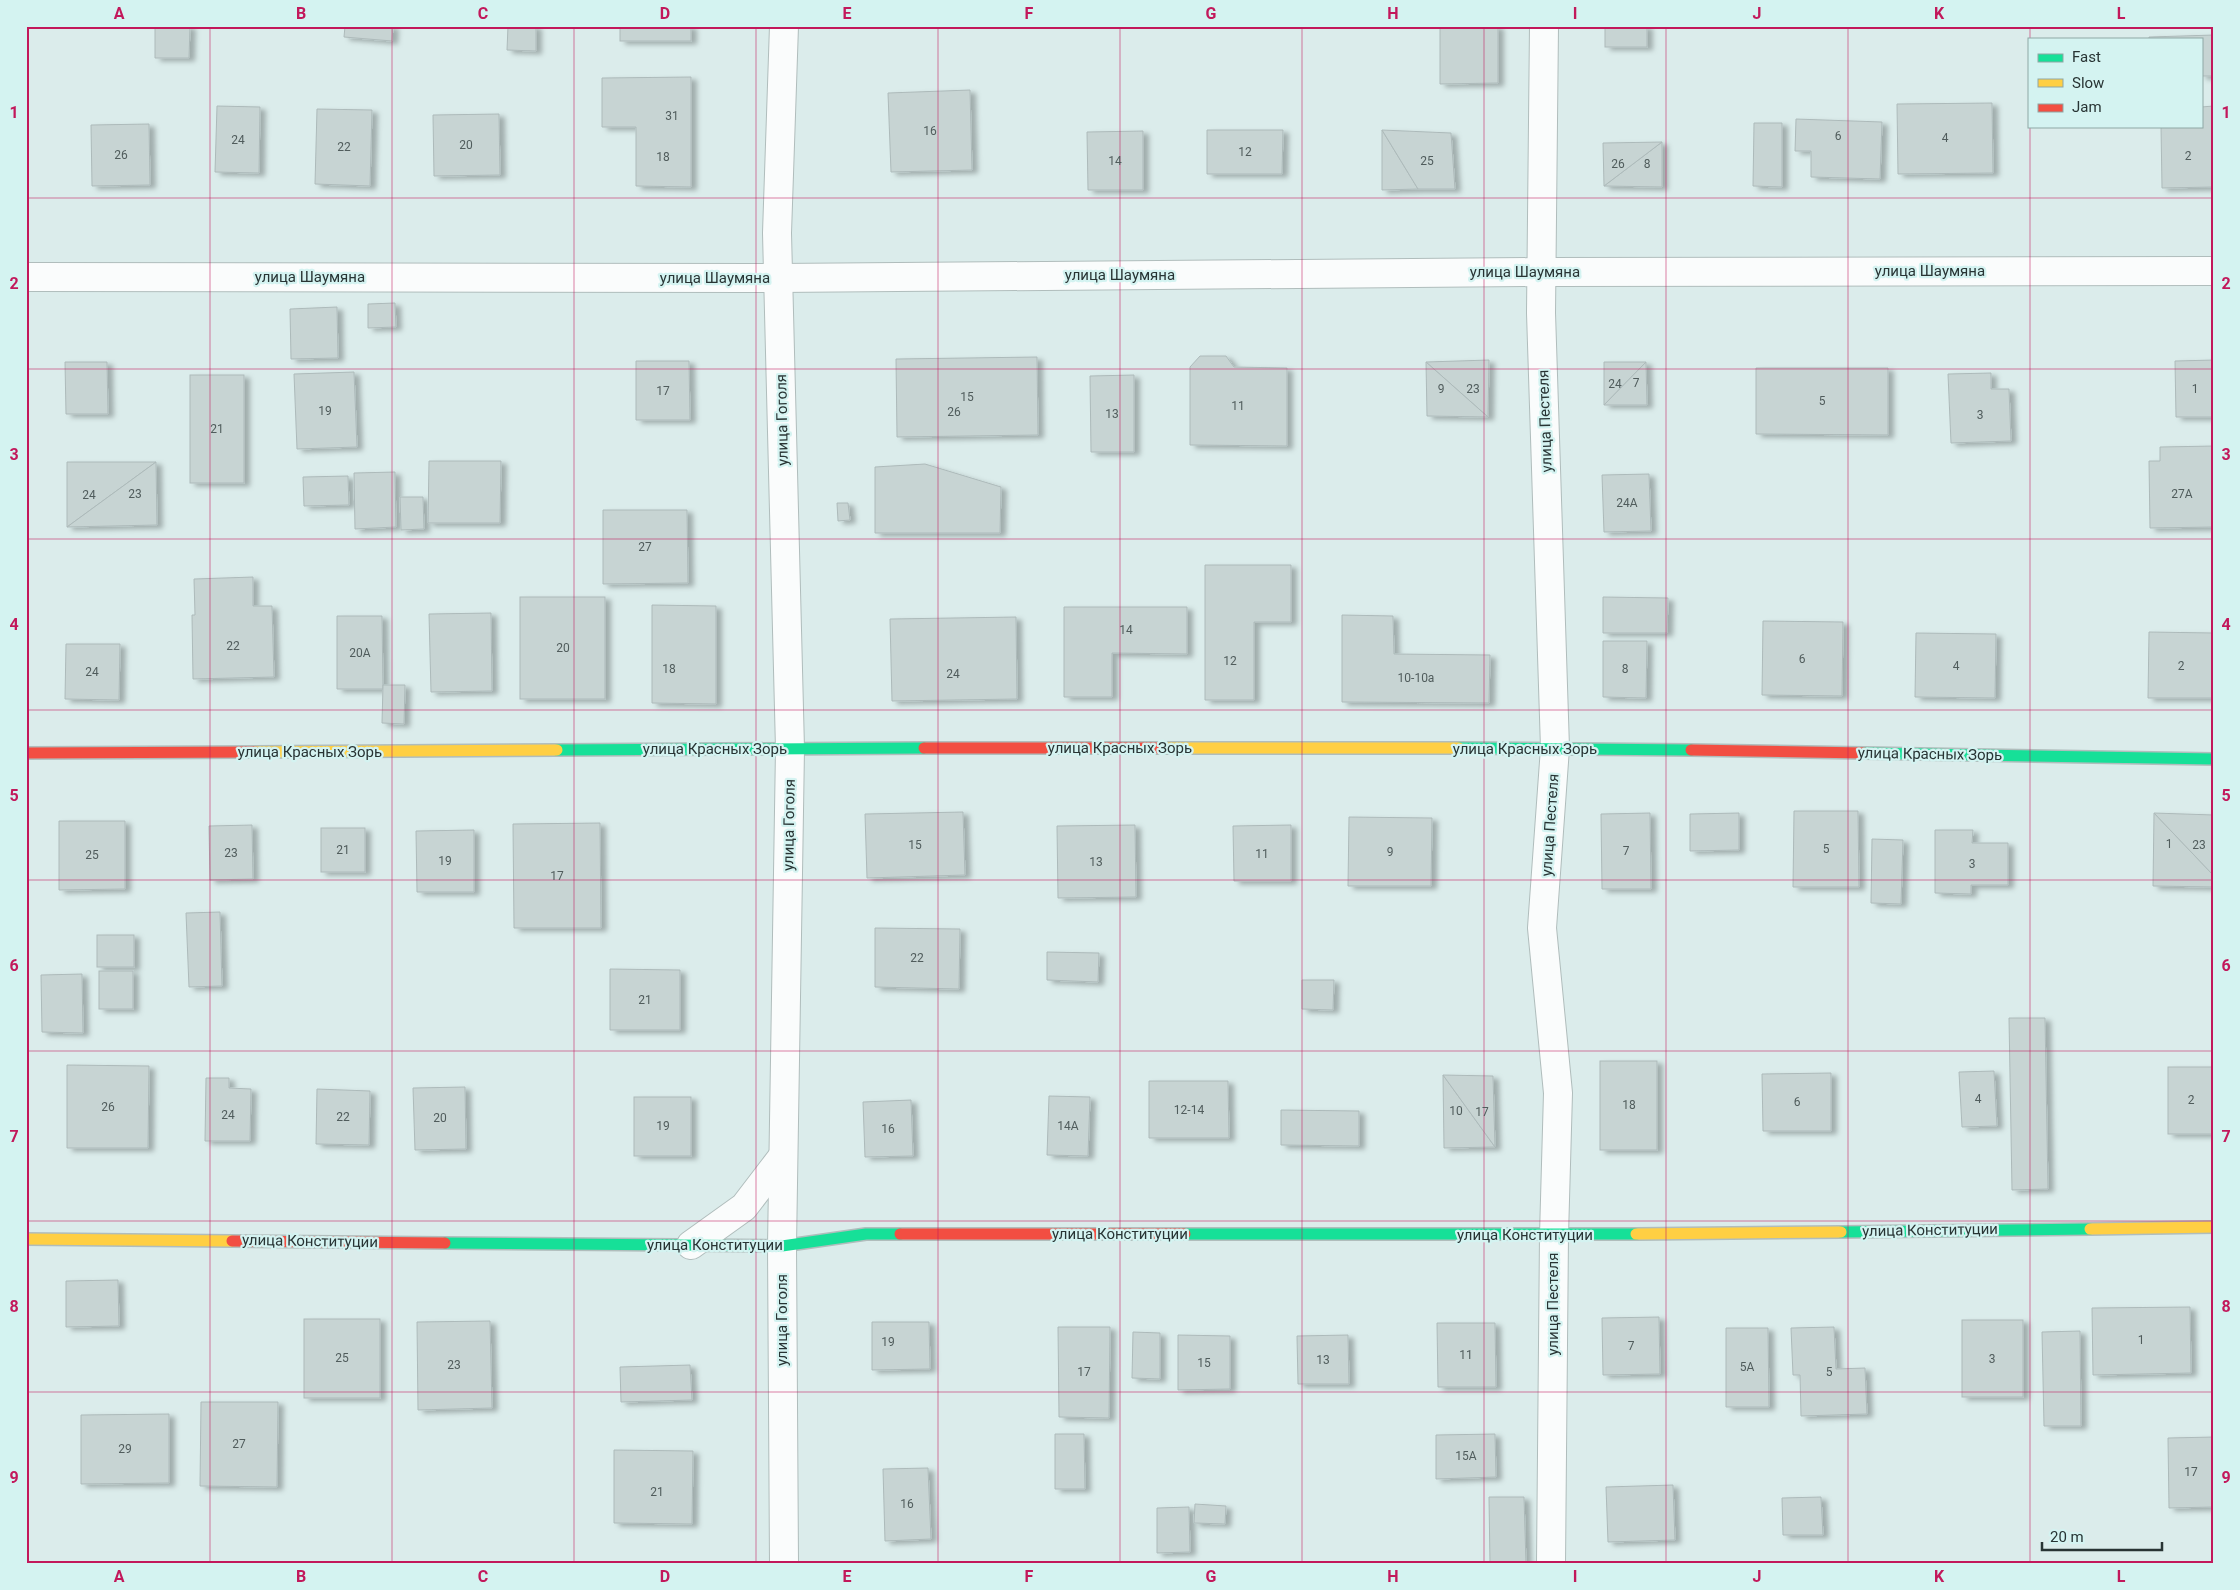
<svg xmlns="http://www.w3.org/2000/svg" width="2240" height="1590" viewBox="0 0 2240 1590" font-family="Roboto,sans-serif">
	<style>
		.building { fill: #c7d4d3; stroke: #adbaba; filter: url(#shadow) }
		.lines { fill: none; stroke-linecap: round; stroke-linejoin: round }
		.street-casing { stroke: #b0bdbc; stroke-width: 30 }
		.fast-casing { stroke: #b0bdbc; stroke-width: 14 }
		.slow-casing { stroke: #b0bdbc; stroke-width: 14 }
		.jam-casing { stroke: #b0bdbc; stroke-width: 14 }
		.street { stroke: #fafcfc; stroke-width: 28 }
		.fast { stroke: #16e098; stroke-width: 11 }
		.slow { stroke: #ffcf43; stroke-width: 11 }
		.jam { stroke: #f24e42; stroke-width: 11 }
		.grid { fill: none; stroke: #c2185b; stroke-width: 1; stroke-opacity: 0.55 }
		.labels { text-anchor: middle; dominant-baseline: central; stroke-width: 4.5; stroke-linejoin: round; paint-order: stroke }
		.number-label { font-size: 12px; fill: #505c5c }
		.street-label { font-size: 15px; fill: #283434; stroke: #d4f3f1 }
		.neatline { fill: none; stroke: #c2185b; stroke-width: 2 }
		.grid-label { font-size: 16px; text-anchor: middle; font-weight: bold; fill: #c2185b }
	</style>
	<defs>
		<filter id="shadow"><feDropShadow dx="5.5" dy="3" stdDeviation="2.5" flood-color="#0004"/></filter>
	</defs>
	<rect width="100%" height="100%" fill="#dbeceb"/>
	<g class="building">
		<path d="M155,26H190L189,58H155Z"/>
		<path d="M345,26H393L392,41L344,37Z"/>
		<path d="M508,26H536V51L507,50Z"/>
		<rect x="620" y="26" width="71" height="15"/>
		<path d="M1440,26H1498V83L1440,84Z"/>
		<rect x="1605" y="26" width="42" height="21"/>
		<path d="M2214,35V76H2201V39H2149V37Z"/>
		<path d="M691,77V187L636,186V127H602V78Z"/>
		<path d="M970,90L972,170L891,172L888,93Z"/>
		<path d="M1992,103L1993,173L1898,174L1897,104Z"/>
		<path d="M217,106L260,107L259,173L215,172Z"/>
		<path d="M2214,106V187L2162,188L2161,126H2201V107Z"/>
		<path d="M317,109L372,110L370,186L315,184Z"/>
		<path d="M499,114L500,175L434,176L433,115Z"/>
		<path d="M1796,119L1882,122L1880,179L1811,177V151H1795Z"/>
		<path d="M1754,123H1782V187L1753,186Z"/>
		<path d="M149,124L150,185L92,186L91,125Z"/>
		<path d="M1207,130H1283L1282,174H1207Z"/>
		<path d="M1382,130L1418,189L1382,190Z"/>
		<path d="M1382,130L1451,133L1455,189H1418Z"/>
		<path d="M1143,131V190H1088L1087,132Z"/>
		<path d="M1662,142V187L1604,186Z"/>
		<path d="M1662,142L1604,186L1603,143Z"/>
		<path d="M395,303L396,327L368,328V304Z"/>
		<path d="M337,307L338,358L291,359L290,309Z"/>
		<path d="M1200,356H1226L1234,367L1287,368V446L1190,445V367Z"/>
		<path d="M1037,357L1038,435L897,437L896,359Z"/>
		<path d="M1489,360L1488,417L1426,362Z"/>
		<path d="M2214,360V417H2176L2175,361Z"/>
		<path d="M636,361H689L690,420H636Z"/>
		<path d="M65,362H107L108,414H66Z"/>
		<path d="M1426,362L1488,417L1427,416Z"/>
		<path d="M1604,362H1646L1604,405Z"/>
		<path d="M1646,362L1647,405H1604Z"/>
		<path d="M1756,368H1888V435L1756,434Z"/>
		<path d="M354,372L357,447L297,449L294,374Z"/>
		<path d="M1991,373V389H2009L2011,441L1951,443L1948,374Z"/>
		<rect x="190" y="375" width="54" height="108"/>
		<path d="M1134,375V452H1091L1090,376Z"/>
		<path d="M2214,446V527L2150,528L2149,461H2160V447Z"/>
		<path d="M429,461H501L500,523H428Z"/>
		<path d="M67,462H156L67,527Z"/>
		<path d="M156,462L157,525L67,527Z"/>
		<path d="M925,464L1001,487L1000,533H875V467Z"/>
		<path d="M395,472L396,527L355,529L354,473Z"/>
		<path d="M1649,474L1651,531L1604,532L1602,475Z"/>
		<path d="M348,476L349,505L304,506L303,477Z"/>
		<path d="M400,497H423L424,529L401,530Z"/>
		<path d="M837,503H848L850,520L838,521Z"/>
		<path d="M603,510H687L688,583L603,584Z"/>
		<path d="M1205,565H1291V622H1254V700H1205Z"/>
		<path d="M253,577V606H272L274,677L193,679L192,615H195L194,579Z"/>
		<rect x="520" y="597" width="85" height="102"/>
		<path d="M1603,597L1668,598L1667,633H1603Z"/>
		<path d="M652,605L716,606V704L652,703Z"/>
		<path d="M1064,607H1187V654L1112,653V697H1064Z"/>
		<path d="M491,613L492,691L431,692L429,614Z"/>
		<path d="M1342,615L1393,616L1394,654L1490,655L1489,703L1342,702Z"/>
		<path d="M337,616H382L383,689H337Z"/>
		<path d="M1016,617L1017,699L892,701L890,619Z"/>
		<path d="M1763,621L1843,622L1842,696L1762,695Z"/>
		<path d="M2149,632L2214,633V698H2148Z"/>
		<path d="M1916,633L1996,634L1995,698L1915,697Z"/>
		<path d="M1603,641H1647L1646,698L1603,697Z"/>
		<path d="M66,644H120L119,700L65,699Z"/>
		<path d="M383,685H405L404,724L382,723Z"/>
		<path d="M1794,811H1858L1859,887H1793Z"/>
		<path d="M963,812L965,875L867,878L865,814Z"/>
		<path d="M1650,813L1651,889H1602L1601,814Z"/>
		<path d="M1739,813V850L1690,851V814Z"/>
		<path d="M2154,813L2214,876V887L2153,886Z"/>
		<path d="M2154,813L2214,815V876Z"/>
		<path d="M1349,817L1432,818L1431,886H1348Z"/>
		<path d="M59,821H125V889L59,890Z"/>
		<path d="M600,823L601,928H514L513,824Z"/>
		<path d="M252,825L253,879L210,880L209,826Z"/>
		<path d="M1135,825L1136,897L1058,898L1057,826Z"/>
		<path d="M1291,825V881H1234L1233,826Z"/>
		<rect x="321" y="828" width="44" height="44"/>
		<path d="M474,830V892H417L416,831Z"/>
		<path d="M1935,830H1973L1972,843H2008V885H1971V894L1935,893Z"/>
		<path d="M1872,839L1903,840L1901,904L1871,903Z"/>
		<path d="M220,912L222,986L189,987L186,913Z"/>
		<path d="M875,928L960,929L959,989L875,987Z"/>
		<rect x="97" y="935" width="37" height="32"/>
		<path d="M1047,952L1099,953L1098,982L1047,980Z"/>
		<path d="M610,969L680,970V1030H610Z"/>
		<rect x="99" y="971" width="34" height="38"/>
		<path d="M82,974L83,1033L42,1032L41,975Z"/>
		<path d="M1302,980H1334L1333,1010L1302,1009Z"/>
		<path d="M2009,1018H2045L2048,1189L2012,1190Z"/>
		<rect x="1600" y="1061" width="57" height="89"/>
		<path d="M67,1065L149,1066L148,1148H67Z"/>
		<rect x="2168" y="1067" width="46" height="67"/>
		<path d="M1994,1071L1997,1126L1962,1127L1959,1072Z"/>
		<path d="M1831,1073V1131H1763L1762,1074Z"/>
		<path d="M1443,1075L1495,1147L1444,1148Z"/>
		<path d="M1443,1075L1493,1076L1495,1147Z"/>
		<path d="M206,1078H229V1088L251,1089L250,1141H205Z"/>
		<path d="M1149,1081H1228L1229,1138H1149Z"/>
		<path d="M465,1087L466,1149L415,1150L413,1088Z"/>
		<path d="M317,1089L370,1091L369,1145L316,1144Z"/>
		<path d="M1049,1096L1090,1097L1088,1156L1047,1155Z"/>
		<rect x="634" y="1097" width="57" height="59"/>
		<path d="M911,1100L913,1156L865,1157L863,1102Z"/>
		<path d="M1281,1110L1359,1111V1146L1281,1145Z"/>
		<path d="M118,1280L119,1326L66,1327V1281Z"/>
		<path d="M2190,1307L2191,1373L2093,1375L2092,1308Z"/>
		<path d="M1659,1317L1660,1374L1603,1375L1602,1318Z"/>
		<rect x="304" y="1319" width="76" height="79"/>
		<rect x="1962" y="1320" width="61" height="77"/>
		<path d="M490,1321L492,1408L418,1410L417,1322Z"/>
		<path d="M872,1322H929L930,1369L872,1370Z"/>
		<path d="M1437,1323H1495L1496,1387H1438Z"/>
		<path d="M1058,1327H1110L1109,1418L1059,1417Z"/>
		<path d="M1834,1327L1836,1369L1865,1368L1867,1414L1801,1416L1800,1375H1793L1791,1328Z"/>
		<path d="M1726,1328H1768L1769,1407H1726Z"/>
		<path d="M2080,1331L2081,1426H2044L2042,1332Z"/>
		<path d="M1133,1332L1160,1333V1379L1132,1378Z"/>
		<path d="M1178,1335L1230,1336V1389L1178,1390Z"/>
		<path d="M1348,1335L1349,1384H1298L1297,1336Z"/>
		<path d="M690,1365L692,1400L621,1402L620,1367Z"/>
		<path d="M201,1402H278L277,1487L200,1486Z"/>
		<path d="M169,1414V1483L81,1484V1415Z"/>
		<path d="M1055,1434H1084L1085,1489H1055Z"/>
		<path d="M1495,1434L1496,1477L1436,1479V1435Z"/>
		<path d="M2214,1437V1507L2169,1508L2168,1438Z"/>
		<path d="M614,1450L693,1451L692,1524L614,1523Z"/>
		<path d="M928,1468L931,1539L885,1541L883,1469Z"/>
		<path d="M1673,1485L1675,1540L1608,1542L1606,1487Z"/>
		<path d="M1489,1497H1524L1526,1564H1490Z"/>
		<path d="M1821,1497L1823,1535H1783L1782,1498Z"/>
		<path d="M1195,1504L1226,1506L1225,1524L1194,1523Z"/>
		<path d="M1189,1507L1190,1552L1157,1553V1508Z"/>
	</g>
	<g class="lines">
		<defs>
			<g id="street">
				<path d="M784,26L777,233L790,749L782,1246L784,1564"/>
				<path d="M1544,26L1541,313L1555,748L1542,928L1558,1093L1554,1235L1551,1564"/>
				<path d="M26,277L778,278L1541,272L2214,271"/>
				<path d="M691,1245L744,1207L783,1156"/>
			</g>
			<g id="fast">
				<path d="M1459,748L1691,750"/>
				<path d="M557,750L924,748"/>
				<path d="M1864,753L2214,759"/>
				<path d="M1841,1232L2090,1229"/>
				<path d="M1185,1234H1636"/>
				<path d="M445,1243L782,1246L866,1234H900"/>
			</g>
			<g id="slow">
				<path d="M1160,748H1459"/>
				<path d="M255,752L557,750"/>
				<path d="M2090,1229L2214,1227"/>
				<path d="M1636,1234L1841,1232"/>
				<path d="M26,1239L232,1241"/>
			</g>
			<g id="jam">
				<path d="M924,748H1160"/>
				<path d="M1691,750L1864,753"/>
				<path d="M26,753L255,752"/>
				<path d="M900,1234H1185"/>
				<path d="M232,1241L445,1243"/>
			</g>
		</defs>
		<use href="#street" class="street-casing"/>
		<use href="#fast" class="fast-casing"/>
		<use href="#slow" class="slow-casing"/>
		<use href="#jam" class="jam-casing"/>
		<use href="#street" class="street"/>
		<use href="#fast" class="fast"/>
		<use href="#slow" class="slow"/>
		<use href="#jam" class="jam"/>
	</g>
	<path class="grid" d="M210,26V1564M392,26V1564M574,26V1564M756,26V1564M938,26V1564M1120,26V1564M1302,26V1564M1484,26V1564M1666,26V1564M1848,26V1564M2030,26V39M2030,126V1564M26,198H2214M26,369H2214M26,539H2214M26,710H2214M26,880H2214M26,1051H2214M26,1221H2214M26,1392H2214"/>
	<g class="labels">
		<g class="number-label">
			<text x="672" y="116">31</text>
			<text x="930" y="131">16</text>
			<text x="1838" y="136">6</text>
			<text x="1945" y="138">4</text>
			<text x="238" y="140">24</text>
			<text x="466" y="145">20</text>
			<text x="344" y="147">22</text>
			<text x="1245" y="152">12</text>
			<text x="121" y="155">26</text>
			<text x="2188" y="156">2</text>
			<text x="663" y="157">18</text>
			<text x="1115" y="161">14</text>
			<text x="1427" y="161">25</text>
			<text x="1618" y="164">26</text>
			<text x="1647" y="164">8</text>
			<text x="1636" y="383">7</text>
			<text x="1615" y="384">24</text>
			<text x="1441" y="389">9</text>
			<text x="1473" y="389">23</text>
			<text x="2195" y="389">1</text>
			<text x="663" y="391">17</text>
			<text x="967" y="397">15</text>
			<text x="1822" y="401">5</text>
			<text x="1238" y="406">11</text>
			<text x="325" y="411">19</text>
			<text x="954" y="412">26</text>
			<text x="1112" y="414">13</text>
			<text x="1980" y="415">3</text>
			<text x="217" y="429">21</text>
			<text x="135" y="494">23</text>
			<text x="2182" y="494">27А</text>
			<text x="89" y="495">24</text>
			<text x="1627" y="503">24А</text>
			<text x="645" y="547">27</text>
			<text x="1126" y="630">14</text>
			<text x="233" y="646">22</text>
			<text x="563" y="648">20</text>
			<text x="360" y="653">20А</text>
			<text x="1802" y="659">6</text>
			<text x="1230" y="661">12</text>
			<text x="1956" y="666">4</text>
			<text x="2181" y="666">2</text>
			<text x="669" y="669">18</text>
			<text x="1625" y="669">8</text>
			<text x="92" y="672">24</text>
			<text x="953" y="674">24</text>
			<text x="1416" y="678">10-10а</text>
			<text x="2169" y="844">1</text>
			<text x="915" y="845">15</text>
			<text x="2199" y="845">23</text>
			<text x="1826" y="849">5</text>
			<text x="343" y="850">21</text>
			<text x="1626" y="851">7</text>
			<text x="1390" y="852">9</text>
			<text x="231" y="853">23</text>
			<text x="1262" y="854">11</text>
			<text x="92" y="855">25</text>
			<text x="445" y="861">19</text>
			<text x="1096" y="862">13</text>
			<text x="1972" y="864">3</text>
			<text x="557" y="876">17</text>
			<text x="917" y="958">22</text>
			<text x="645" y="1000">21</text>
			<text x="1978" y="1099">4</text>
			<text x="2191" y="1100">2</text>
			<text x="1797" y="1102">6</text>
			<text x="1629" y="1105">18</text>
			<text x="108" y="1107">26</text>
			<text x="1189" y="1110">12-14</text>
			<text x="1456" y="1111">10</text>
			<text x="1482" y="1112">17</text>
			<text x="228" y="1115">24</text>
			<text x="343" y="1117">22</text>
			<text x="440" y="1118">20</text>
			<text x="663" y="1126">19</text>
			<text x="1068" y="1126">14А</text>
			<text x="888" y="1129">16</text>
			<text x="2141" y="1340">1</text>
			<text x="888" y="1342">19</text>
			<text x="1631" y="1346">7</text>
			<text x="1466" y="1355">11</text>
			<text x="342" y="1358">25</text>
			<text x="1992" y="1359">3</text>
			<text x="1323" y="1360">13</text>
			<text x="1204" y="1363">15</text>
			<text x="454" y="1365">23</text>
			<text x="1747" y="1367">5А</text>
			<text x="1084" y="1372">17</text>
			<text x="1829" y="1372">5</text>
			<text x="239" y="1444">27</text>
			<text x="125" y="1449">29</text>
			<text x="1466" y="1456">15А</text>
			<text x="2191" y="1472">17</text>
			<text x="657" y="1492">21</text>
			<text x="907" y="1504">16</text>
		</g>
		<g class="street-label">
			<text x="1930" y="271">улица Шаумяна</text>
			<text x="1525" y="272">улица Шаумяна</text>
			<text x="1120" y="275">улица Шаумяна</text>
			<text x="310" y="277">улица Шаумяна</text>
			<text x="715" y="278">улица Шаумяна</text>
			<text transform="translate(782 420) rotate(-91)">улица Гоголя</text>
			<text transform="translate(1545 421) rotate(-92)">улица Пестеля</text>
			<text x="1120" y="748">улица Красных Зорь</text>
			<text x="715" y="749">улица Красных Зорь</text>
			<text x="1525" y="749">улица Красных Зорь</text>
			<text x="310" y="752">улица Красных Зорь</text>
			<text transform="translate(1930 754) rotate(1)">улица Красных Зорь</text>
			<text transform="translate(789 825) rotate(-89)">улица Гоголя</text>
			<text transform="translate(1550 825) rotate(-86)">улица Пестеля</text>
			<text transform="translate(1930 1230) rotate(-1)">улица Конституции</text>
			<text x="1120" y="1234">улица Конституции</text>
			<text x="1525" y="1235">улица Конституции</text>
			<text transform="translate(310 1241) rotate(1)">улица Конституции</text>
			<text x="715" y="1245">улица Конституции</text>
			<text transform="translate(1553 1304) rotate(-90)">улица Пестеля</text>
			<text transform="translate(782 1320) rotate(-90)">улица Гоголя</text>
		</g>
	</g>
	<rect width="2240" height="1590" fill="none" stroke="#d4f3f1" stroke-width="55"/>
	<rect x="2028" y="38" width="175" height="90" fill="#d4f3f1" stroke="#8fa7a5"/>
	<rect x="2038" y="54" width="25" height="8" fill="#16e098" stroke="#8fa7a5"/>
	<text x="2072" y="62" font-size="15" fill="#283434">Fast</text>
	<rect x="2038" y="79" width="25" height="8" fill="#ffcf43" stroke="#8fa7a5"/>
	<text x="2072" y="88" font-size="15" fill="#283434">Slow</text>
	<rect x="2038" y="104" width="25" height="8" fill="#f24e42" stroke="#8fa7a5"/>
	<text x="2072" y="112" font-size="15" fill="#283434">Jam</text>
	<path d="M2042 1542v8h120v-8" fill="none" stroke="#283434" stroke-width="2.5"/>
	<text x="2050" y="1542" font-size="15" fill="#283434" stroke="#d4f3f1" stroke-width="4" paint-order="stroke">20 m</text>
	<rect x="28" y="28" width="2184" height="1534" class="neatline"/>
	<g class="grid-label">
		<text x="119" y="19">A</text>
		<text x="301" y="19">B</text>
		<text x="483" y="19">C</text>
		<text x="665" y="19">D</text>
		<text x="847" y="19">E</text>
		<text x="1029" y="19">F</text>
		<text x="1211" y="19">G</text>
		<text x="1393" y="19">H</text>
		<text x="1575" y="19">I</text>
		<text x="1757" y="19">J</text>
		<text x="1939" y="19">K</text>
		<text x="2121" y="19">L</text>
		<text x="14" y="118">1</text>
		<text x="2226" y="118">1</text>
		<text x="14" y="289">2</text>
		<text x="2226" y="289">2</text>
		<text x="14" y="460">3</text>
		<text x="2226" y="460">3</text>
		<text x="14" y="630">4</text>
		<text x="2226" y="630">4</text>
		<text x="14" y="801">5</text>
		<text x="2226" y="801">5</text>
		<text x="14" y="971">6</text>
		<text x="2226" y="971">6</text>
		<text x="14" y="1142">7</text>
		<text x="2226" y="1142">7</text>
		<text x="14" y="1312">8</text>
		<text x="2226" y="1312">8</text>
		<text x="14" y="1483">9</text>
		<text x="2226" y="1483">9</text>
		<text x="119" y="1582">A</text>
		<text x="301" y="1582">B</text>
		<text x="483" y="1582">C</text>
		<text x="665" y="1582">D</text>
		<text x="847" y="1582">E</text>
		<text x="1029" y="1582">F</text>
		<text x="1211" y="1582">G</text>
		<text x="1393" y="1582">H</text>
		<text x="1575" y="1582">I</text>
		<text x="1757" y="1582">J</text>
		<text x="1939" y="1582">K</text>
		<text x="2121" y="1582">L</text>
	</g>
</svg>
